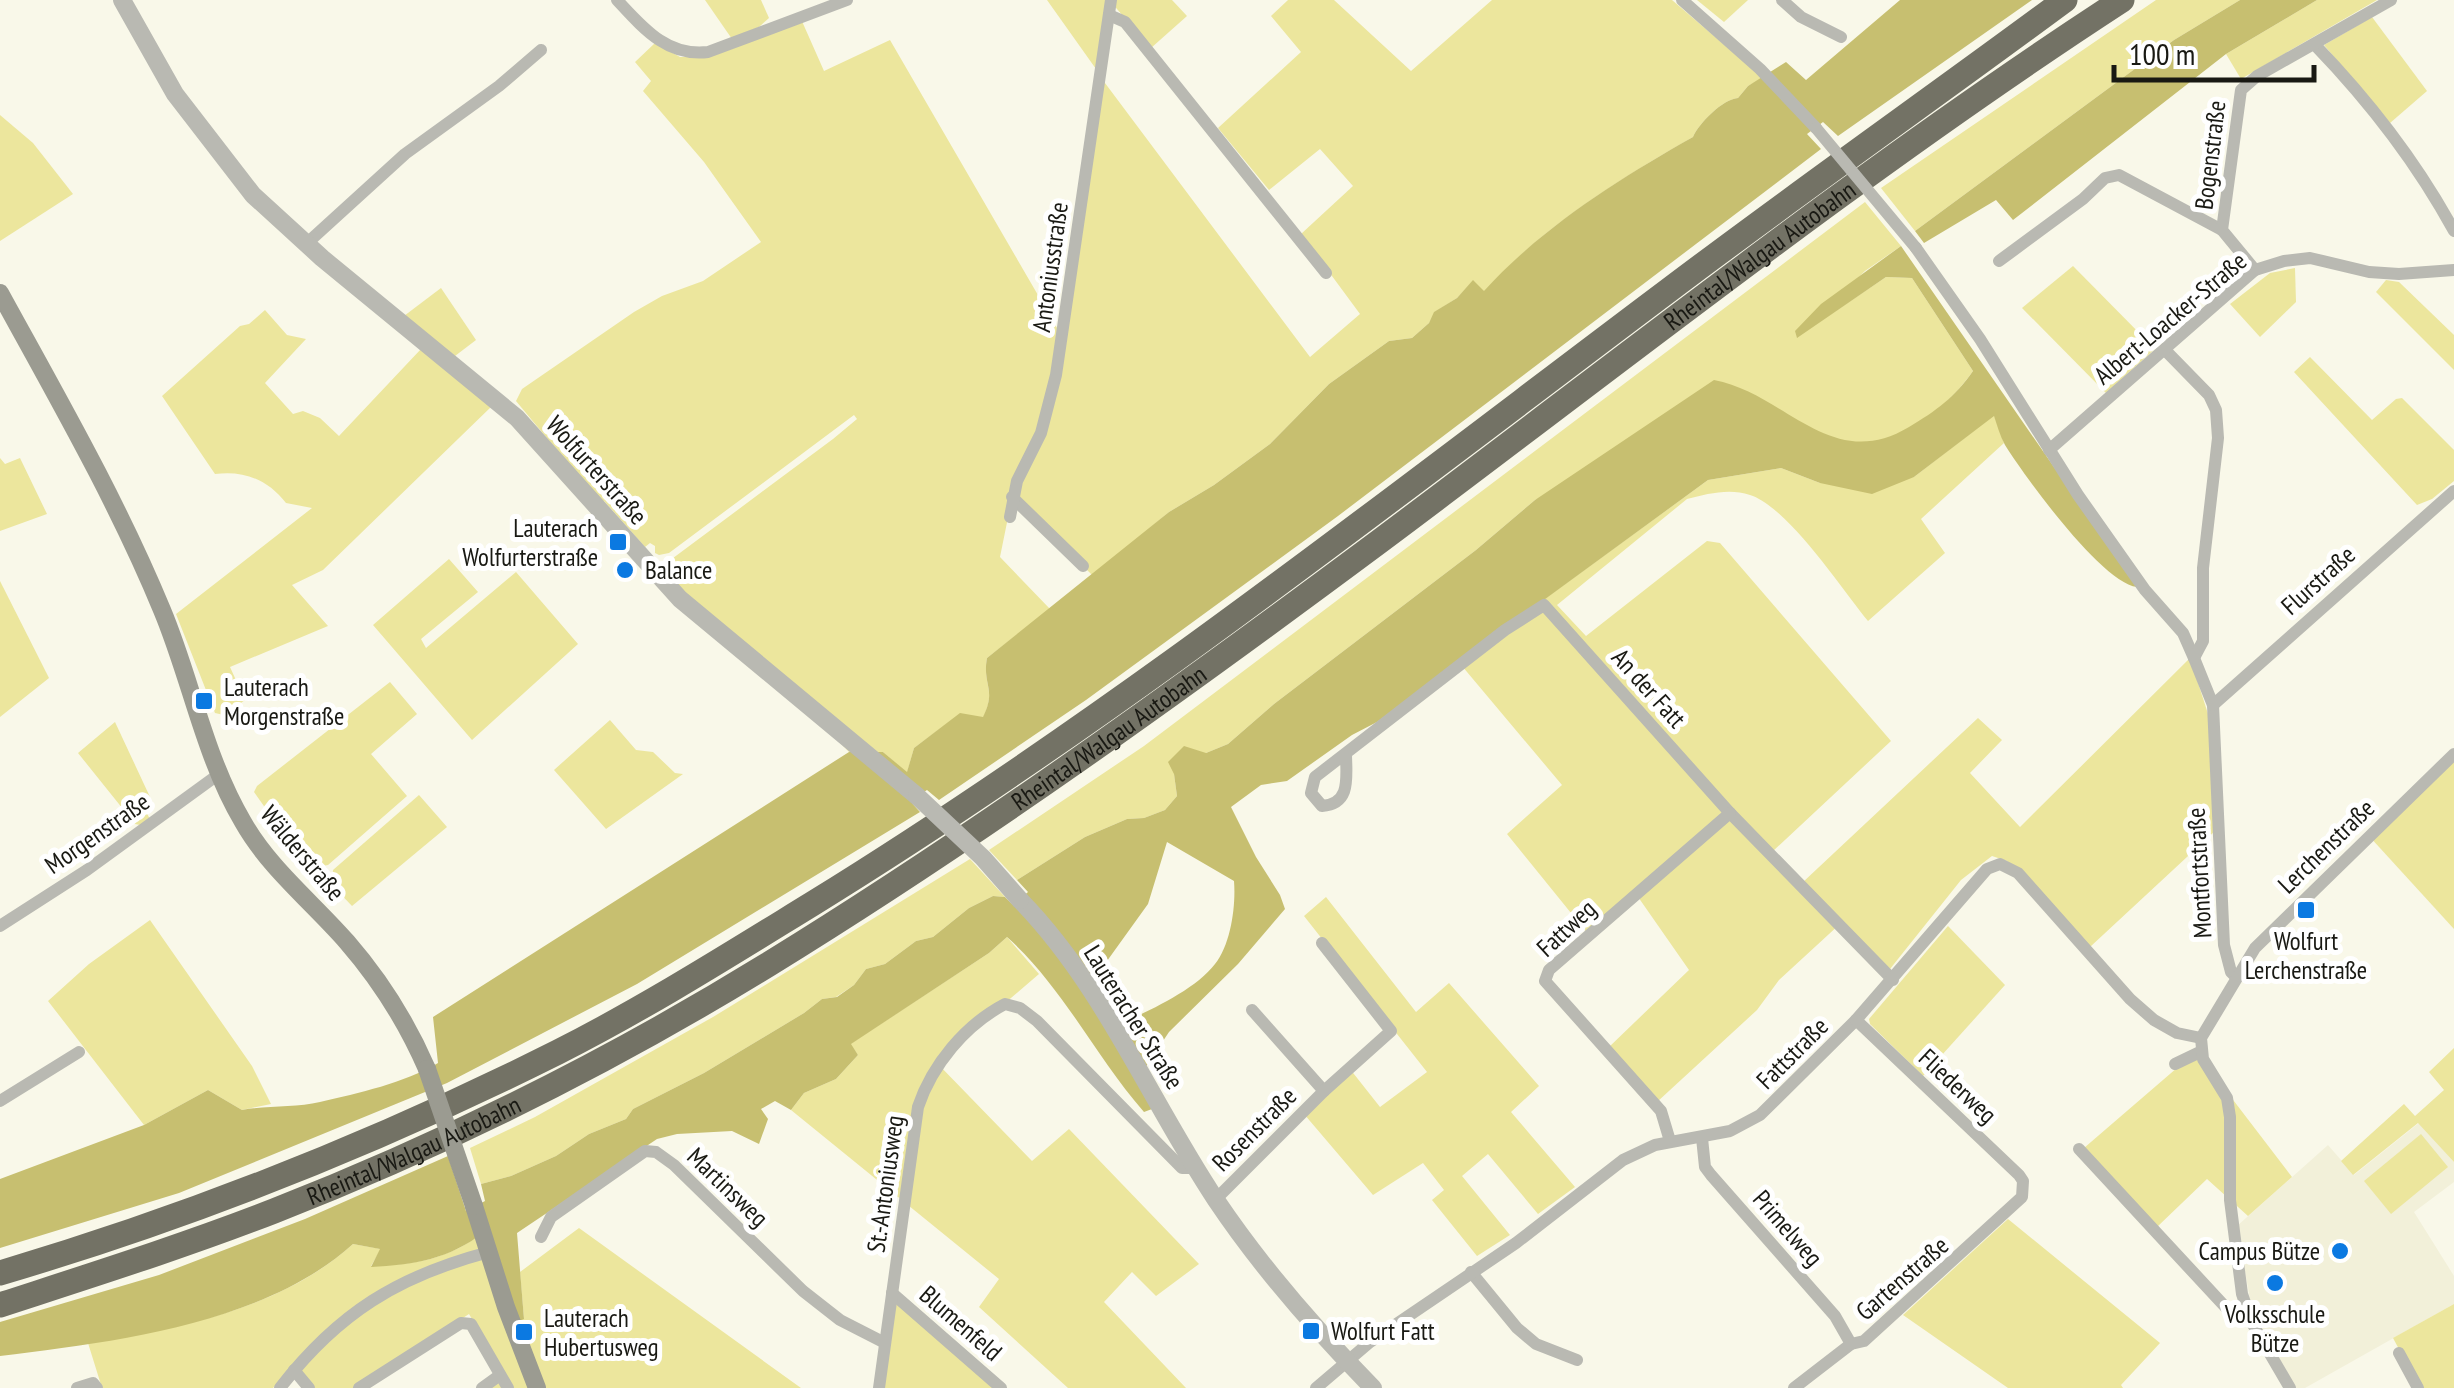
<svg xmlns="http://www.w3.org/2000/svg" width="2454" height="1388" viewBox="0 0 2454 1388" font-family="'PT Sans Narrow',sans-serif">
	<style>
		.built { fill: #f2f0d9 }
		.green { fill: #ece69d }
		.forest { fill: #c7bf70; fill-rule: evenodd }
		.lines { fill: none; stroke-linecap: round; stroke-linejoin: round }
		.minor { stroke: #b9b9b2; stroke-width: 12 }
		.tertiary { stroke: #b9b9b2; stroke-width: 18 }
		.secondary { stroke: #9b9b91; stroke-width: 18 }
		.motorway { stroke: #737265; stroke-width: 25 }
		.minor-bridge { stroke: #b9b9b2; stroke-width: 12 }
		.tertiary-bridge { stroke: #b9b9b2; stroke-width: 18 }
		.secondary-bridge { stroke: #9b9b91; stroke-width: 18 }
		.poi-dot { fill: #0b79e1; stroke: #fff; stroke-width: 4 }
		.labels { text-anchor: middle; dominant-baseline: central; stroke-width: 10; stroke-linejoin: round; paint-order: stroke }
		.street-label { font-size: 25px; fill: #191913; stroke: #fff }
		.poi-label { font-size: 25px; fill: #191913; stroke: #fff; text-anchor: start }
	</style>
	<rect width="100%" height="100%" fill="#f9f8e9"/>
	<path class="built" d="M2419,1123L2454,1162V1182L2414,1212L2454,1276V1304L2305,1388H2294L2253,1316L2237,1226L2328,1145L2354,1175Z"/>
	<g class="green">
		<path d="M705,0H761L769,18L759,27L732,39Z"/>
		<path d="M1047,0H1172L1187,16L1151,48L1110,1L1096,69Z"/>
		<path d="M1288,0H1334L1411,71L1492,0H1672L1763,78L1748,86L1738,98C1723,99 1699,123 1693,137C1619,179 1541,228 1484,292L1473,281L1457,298L1435,312L1429,323L1412,338L1389,341L1329,384L1270,444L1214,485L1169,512L1093,576L1014,496L1043,437L1102,79L1310,357L1360,314L1301,234L1353,186L1320,149L1269,190L1218,128L1301,52L1271,16Z"/>
		<path d="M1697,0H1748L1724,22Z"/>
		<path d="M2156,0H2240L2174,40L1915,231L1881,188Z"/>
		<path d="M2317,0H2377L2241,79L2226,54Z"/>
		<path d="M2372,17L2427,91L2390,123L2324,45Z"/>
		<path d="M801,19L824,71L890,40L1060,333L1048,401L1015,483L1000,557L1050,609L987,658C982,685 997,689 983,718L960,714L914,748L907,773L883,752H849L810,711L657,570L833,439L857,419L854,415L669,553L659,555L655,553V546L650,543L645,547L604,501L601,503L516,401L522,389L634,312L662,296L703,281L761,242L704,162L643,91L651,81L635,62L655,43L680,57H708Z"/>
		<path d="M0,115L33,143L73,194L0,241Z"/>
		<path d="M1865,202L1901,246L1865,271L1797,337L1886,277L1912,278L1973,371C1948,407 1898,449 1850,443C1818,439 1785,413 1758,398L1535,500L1476,550L1274,704L1228,744L1206,753L1174,774L1177,796L1165,810L1144,818L1127,819L1085,837L1017,880L989,850L1144,746Z"/>
		<path d="M2073,266L2155,349L2106,393L2022,308Z"/>
		<path d="M2295,268L2296,302L2260,337L2230,304L2270,273Z"/>
		<path d="M2386,280L2399,282L2454,335V370L2376,292Z"/>
		<path d="M441,288L476,340L455,356L404,316Z"/>
		<path d="M265,310L287,335L306,339L265,383L293,414L303,411L320,418L339,436L421,349L492,406L323,570L292,585L328,626L230,667L245,700L224,715L215,713L176,614L312,508L286,503C268,480 244,470 215,474L162,396L240,326L249,324Z"/>
		<path d="M2310,357L2372,420L2396,399L2402,398L2454,450V481L2432,499L2417,505L2294,372Z"/>
		<path d="M1994,415L2004,443L1921,519L1945,553L1868,621C1841,588 1788,507 1750,495C1729,488 1707,494 1687,499L1557,605L1586,636L1707,541L1720,543L1891,741L1772,852L1802,883L1978,718L2002,740L1970,773L2020,827L2190,658L2209,717L2215,831L2090,947L2007,861L1992,856L1961,880L1890,969L1841,923L1779,980L1757,1010L1657,1102L1608,1048L1689,970L1636,894L1588,934L1507,834L1562,785L1462,666L1543,600L1708,480L1781,468L1820,483L1914,477Z"/>
		<path d="M0,458L5,464L20,458L47,514L0,531Z"/>
		<path d="M449,559L478,592L421,639L426,648L516,572L578,644L472,740L373,625Z"/>
		<path d="M0,581L49,678L0,717Z"/>
		<path d="M390,682L417,714L371,754L407,796L328,865L317,867L278,826L254,792L257,786Z"/>
		<path d="M610,720L636,750L653,752L675,773L683,774L606,829L554,770Z"/>
		<path d="M115,722L150,797L140,801L150,819L140,825L135,824L78,753Z"/>
		<path d="M2454,761V929L2369,836Z"/>
		<path d="M419,795L447,827L352,906L332,885L333,870Z"/>
		<path d="M970,859L1005,897L993,896L969,908L933,937L916,941L885,964L866,969L854,985L836,997L822,999L804,1013L704,1073L633,1109L626,1119L589,1134L556,1156L511,1176L481,1184L470,1148L535,1117L713,1017Z"/>
		<path d="M1326,897L1416,1012L1449,983L1539,1086L1511,1112L1575,1187L1538,1214L1488,1154L1462,1176L1510,1235L1477,1256L1432,1200L1444,1190L1423,1163L1373,1195L1304,1114L1350,1069L1380,1107L1427,1072L1304,916Z"/>
		<path d="M150,920L252,1066L271,1104L242,1110L208,1090L144,1125L48,1001L89,964Z"/>
		<path d="M1948,926L2005,985L1923,1076L1870,1024L1869,1019Z"/>
		<path d="M1007,937L1039,974L936,1062L1032,1161L1069,1129L1199,1264L1156,1296L1132,1272L1104,1302L1186,1388H1068L979,1307L999,1279L791,1110L804,1093L836,1079L858,1055L850,1044L989,953Z"/>
		<path d="M2454,1048V1162L2418,1123L2353,1175L2341,1161L2404,1104L2415,1116L2444,1090L2429,1072Z"/>
		<path d="M2198,1054L2292,1177L2248,1216L2207,1179L2157,1227L2084,1148L2185,1061Z"/>
		<path d="M2421,1134L2448,1167L2391,1214L2364,1181Z"/>
		<path d="M2008,1219L2160,1343L2121,1385L2123,1388H2008L1903,1315Z"/>
		<path d="M579,1228L801,1388H487L505,1375L469,1314L356,1388H311L293,1367L273,1388H102L88,1343C180,1328 283,1308 353,1244L381,1249L371,1266C414,1265 450,1259 485,1231L524,1319L520,1272Z"/>
		<path d="M893,1296L998,1388H882Z"/>
		<path d="M2454,1304V1388H2420L2393,1338Z"/>
	</g>
	<g class="forest">
		<path d="M1900,0H2032L1838,136L1823,122L1807,134L1821,149L1338,516L1086,700L939,800L927,790L910,801L920,812L637,984L447,1083L179,1193L0,1248V1179L144,1125L208,1090L242,1110C267,1105 296,1108 320,1102C359,1093 404,1083 438,1063L433,1017L849,752H883L907,772L914,748L960,713L983,717C997,689 982,685 987,658L1169,512L1214,485L1270,444L1329,384L1389,341L1412,338L1429,323L1434,312L1457,298L1473,280L1484,291C1541,228 1620,178 1693,137C1699,123 1723,99 1738,98L1748,86L1786,62L1806,80Z"/>
		<path d="M2240,0H2317L2226,54L2013,220L1996,200L1924,243L1915,231L2174,40Z"/>
		<path d="M1901,246L2137,587C2102,583 2025,477 2005,445C2000,436 1997,425 1994,416L1914,477L1872,494L1820,483L1781,468L1708,480L1377,722L1352,735L1287,781L1261,785L1231,807L1256,857L1280,895L1285,909L1238,964L1169,1032L1141,1074L1160,1106L1144,1112C1095,1056 1063,987 1007,937L989,953L851,1044L858,1055L836,1079L804,1093L791,1110L775,1101L761,1109L768,1119L759,1144L732,1131L677,1134L657,1139L517,1233L524,1319L514,1323L484,1232C450,1259 413,1265 371,1267L380,1249L353,1244C265,1324 114,1342 0,1356V1322L159,1275L305,1219L448,1156L466,1211L485,1201L481,1184L511,1176L556,1156L589,1134L626,1119L633,1109L704,1073L804,1013L822,999L837,997L854,985L866,969L885,964L916,941L933,937L969,908L993,896L1005,897L1013,905L1028,892L1017,880L1085,837L1127,819L1144,818L1165,810L1177,796L1174,774L1168,762L1184,746L1206,753L1228,744L1274,704L1476,550L1535,500L1714,380C1785,393 1831,474 1909,427C1936,411 1955,397 1973,371L1912,278L1886,277L1797,338L1795,331L1821,304ZM1167,842L1234,881C1236,905 1231,944 1215,964C1196,989 1151,1010 1122,1023L1107,961L1148,904Z"/>
	</g>
	<g class="lines">
		<g class="minor">
			<path d="M617,0C643,28 667,57 708,52L847,0"/>
			<path d="M1682,0L1760,69L1816,128"/>
			<path d="M1782,0L1801,17L1841,37"/>
			<path d="M1109,15L1125,22L1326,273"/>
			<path d="M2315,45C2370,102 2416,161 2454,231"/>
			<path d="M305,245L405,154L499,86L541,50"/>
			<path d="M1916,248L1980,339L2078,495L2145,590L2183,633L2194,658L2213,705L2224,945L2231,972L2236,977"/>
			<path d="M1999,261L2083,199L2105,178L2119,175L2222,230"/>
			<path d="M2255,270L2222,230L2241,90L2257,76L2391,0"/>
			<path d="M2165,350L2209,395L2216,410L2218,438L2203,568V641L2194,658"/>
			<path d="M2049,450L2255,270L2284,261L2310,258L2369,272L2399,274L2454,270"/>
			<path d="M1012,497L1083,566"/>
			<path d="M1010,517L1017,481L1041,433L1056,375L1111,0"/>
			<path d="M2213,705L2454,491"/>
			<path d="M1346,753C1346,776 1352,804 1322,806L1311,793L1315,777L1505,630L1544,605L1730,813L1893,980"/>
			<path d="M0,926L87,870L219,774"/>
			<path d="M1252,1010L1324,1091"/>
			<path d="M2175,1064L2200,1052"/>
			<path d="M0,1101L79,1052"/>
			<path d="M1702,1138L1705,1167L1711,1175L1835,1316L1851,1344"/>
			<path d="M1670,1141L1661,1111L1545,981L1549,970L1730,813"/>
			<path d="M2079,1149L2230,1312L2238,1316H2249"/>
			<path d="M1216,1199L1324,1091L1391,1031L1322,943"/>
			<path d="M541,1237L551,1217L645,1151L656,1152L674,1165L803,1291L840,1320L885,1343"/>
			<path d="M1471,1272L1517,1328L1536,1344L1577,1360"/>
			<path d="M892,1293L1001,1388"/>
			<path d="M2399,1353L2418,1388"/>
			<path d="M294,1370L309,1388"/>
			<path d="M77,1388L93,1383L97,1388"/>
			<path d="M280,1388C338,1313 398,1276 489,1252"/>
			<path d="M359,1388L461,1323L471,1324L508,1388"/>
			<path d="M482,1388L500,1375"/>
			<path d="M879,1388L918,1107C932,1065 965,1025 1005,1004L1020,1008L1037,1021L1182,1168H1197"/>
			<path d="M1316,1388L1370,1342L1516,1243L1623,1160L1655,1145L1730,1131L1760,1115L1856,1020L1987,869L2000,864L2018,873L2130,999L2154,1020L2177,1033L2201,1038"/>
			<path d="M1794,1388L1851,1344L1864,1341L2022,1197L2023,1181L2019,1175L1856,1020"/>
			<path d="M2290,1388L2252,1323L2242,1294L2230,1200V1117L2227,1098L2203,1059L2201,1038L2255,948L2454,754"/>
		</g>
		<g class="tertiary">
			<path d="M122,0L175,94L253,195L322,258L517,418L680,599L917,796"/>
			<path d="M1020,900C1104,986 1150,1101 1216,1200C1261,1267 1316,1330 1373,1388"/>
		</g>
		<g class="secondary">
			<path d="M0,293C57,397 117,501 162,610C191,679 204,756 243,822C269,868 312,902 347,942C380,980 407,1023 427,1069"/>
			<path d="M474,1206L506,1307L537,1388"/>
		</g>
		<g class="motorway">
			<path d="M0,1273C193,1216 378,1142 558,1052C645,1008 729,955 812,904C1112,719 1388,501 1669,290C1800,191 1934,97 2065,0"/>
			<path id="s1" d="M0,1305C92,1275 184,1246 274,1211C445,1144 613,1060 769,964C980,834 1181,689 1380,541C1625,358 1865,167 2122,0"/>
		</g>
		<path class="minor-bridge" d="M1816,128L1916,248"/>
		<path class="tertiary-bridge" d="M917,796L983,858L1020,900"/>
		<path class="secondary-bridge" d="M427,1069L474,1206"/>
	</g>
	<g class="poi-dot">
		<rect x="608" y="532" width="20" height="20" rx="5"/>
		<circle cx="625" cy="570" r="10"/>
		<rect x="194" y="691" width="20" height="20" rx="5"/>
		<rect x="2296" y="900" width="20" height="20" rx="5"/>
		<circle cx="2340" cy="1251" r="10"/>
		<circle cx="2275" cy="1283" r="10"/>
		<rect x="1301" y="1321" width="20" height="20" rx="5"/>
		<rect x="514" y="1322" width="20" height="20" rx="5"/>
	</g>
	<g class="labels">
		<g class="street-label">
			<text transform="translate(2210 155) rotate(-83)">Bogenstraße</text>
			<text stroke="none"><textPath href="#s1" startOffset="2062">Rheintal/Walgau Autobahn</textPath></text>
			<text transform="translate(1050 267) rotate(-82)">Antoniusstraße</text>
			<text transform="translate(2170 318) rotate(-40)">Albert-Loacker-Straße</text>
			<text transform="translate(597 470) rotate(48)">Wolfurterstraße</text>
			<text transform="translate(2318 580) rotate(-42)">Flurstraße</text>
			<text transform="translate(1649 688) rotate(48)">An der Fatt</text>
			<text stroke="none"><textPath href="#s1" startOffset="1252">Rheintal/Walgau Autobahn</textPath></text>
			<text transform="translate(97 833) rotate(-35)">Morgenstraße</text>
			<text transform="translate(2326 846) rotate(-44)">Lerchenstraße</text>
			<text transform="translate(303 853) rotate(50)">Wälderstraße</text>
			<text transform="translate(2199 873) rotate(-93)">Montfortstraße</text>
			<text transform="translate(1566 928) rotate(-43)">Fattweg</text>
			<text transform="translate(1134 1017) rotate(58)">Lauteracher Straße</text>
			<text transform="translate(1792 1053) rotate(-45)">Fattstraße</text>
			<text transform="translate(1958 1086) rotate(43)">Fliederweg</text>
			<text transform="translate(1254 1129) rotate(-45)">Rosenstraße</text>
			<text stroke="none"><textPath href="#s1" startOffset="442">Rheintal/Walgau Autobahn</textPath></text>
			<text transform="translate(885 1184) rotate(-82)">St.-Antoniusweg</text>
			<text transform="translate(728 1187) rotate(44)">Martinsweg</text>
			<text transform="translate(1788 1228) rotate(49)">Primelweg</text>
			<text transform="translate(1902 1278) rotate(-41)">Gartenstraße</text>
			<text transform="translate(961 1323) rotate(41)">Blumenfeld</text>
		</g>
		<g class="poi-label">
			<text x="598" y="528" text-anchor="end">Lauterach<tspan x="598" dy="29">Wolfurterstraße</tspan></text>
			<text x="645" y="570">Balance</text>
			<text x="224" y="687">Lauterach<tspan x="224" dy="29">Morgenstraße</tspan></text>
			<text x="2306" y="941" text-anchor="middle">Wolfurt<tspan x="2306" dy="29">Lerchenstraße</tspan></text>
			<text x="2320" y="1251" text-anchor="end">Campus Bütze</text>
			<text x="2275" y="1314" text-anchor="middle">Volksschule<tspan x="2275" dy="29">Bütze</tspan></text>
			<text x="544" y="1318">Lauterach<tspan x="544" dy="29">Hubertusweg</tspan></text>
			<text x="1331" y="1331">Wolfurt Fatt</text>
		</g>
	</g>
	<path d="M2114 65v15h200v-15" fill="none" stroke="#191913" stroke-width="5"/>
	<text x="2129" y="65" font-size="30" fill="#191913" stroke="#ffffff" stroke-width="8" paint-order="stroke">100 m</text>
</svg>
